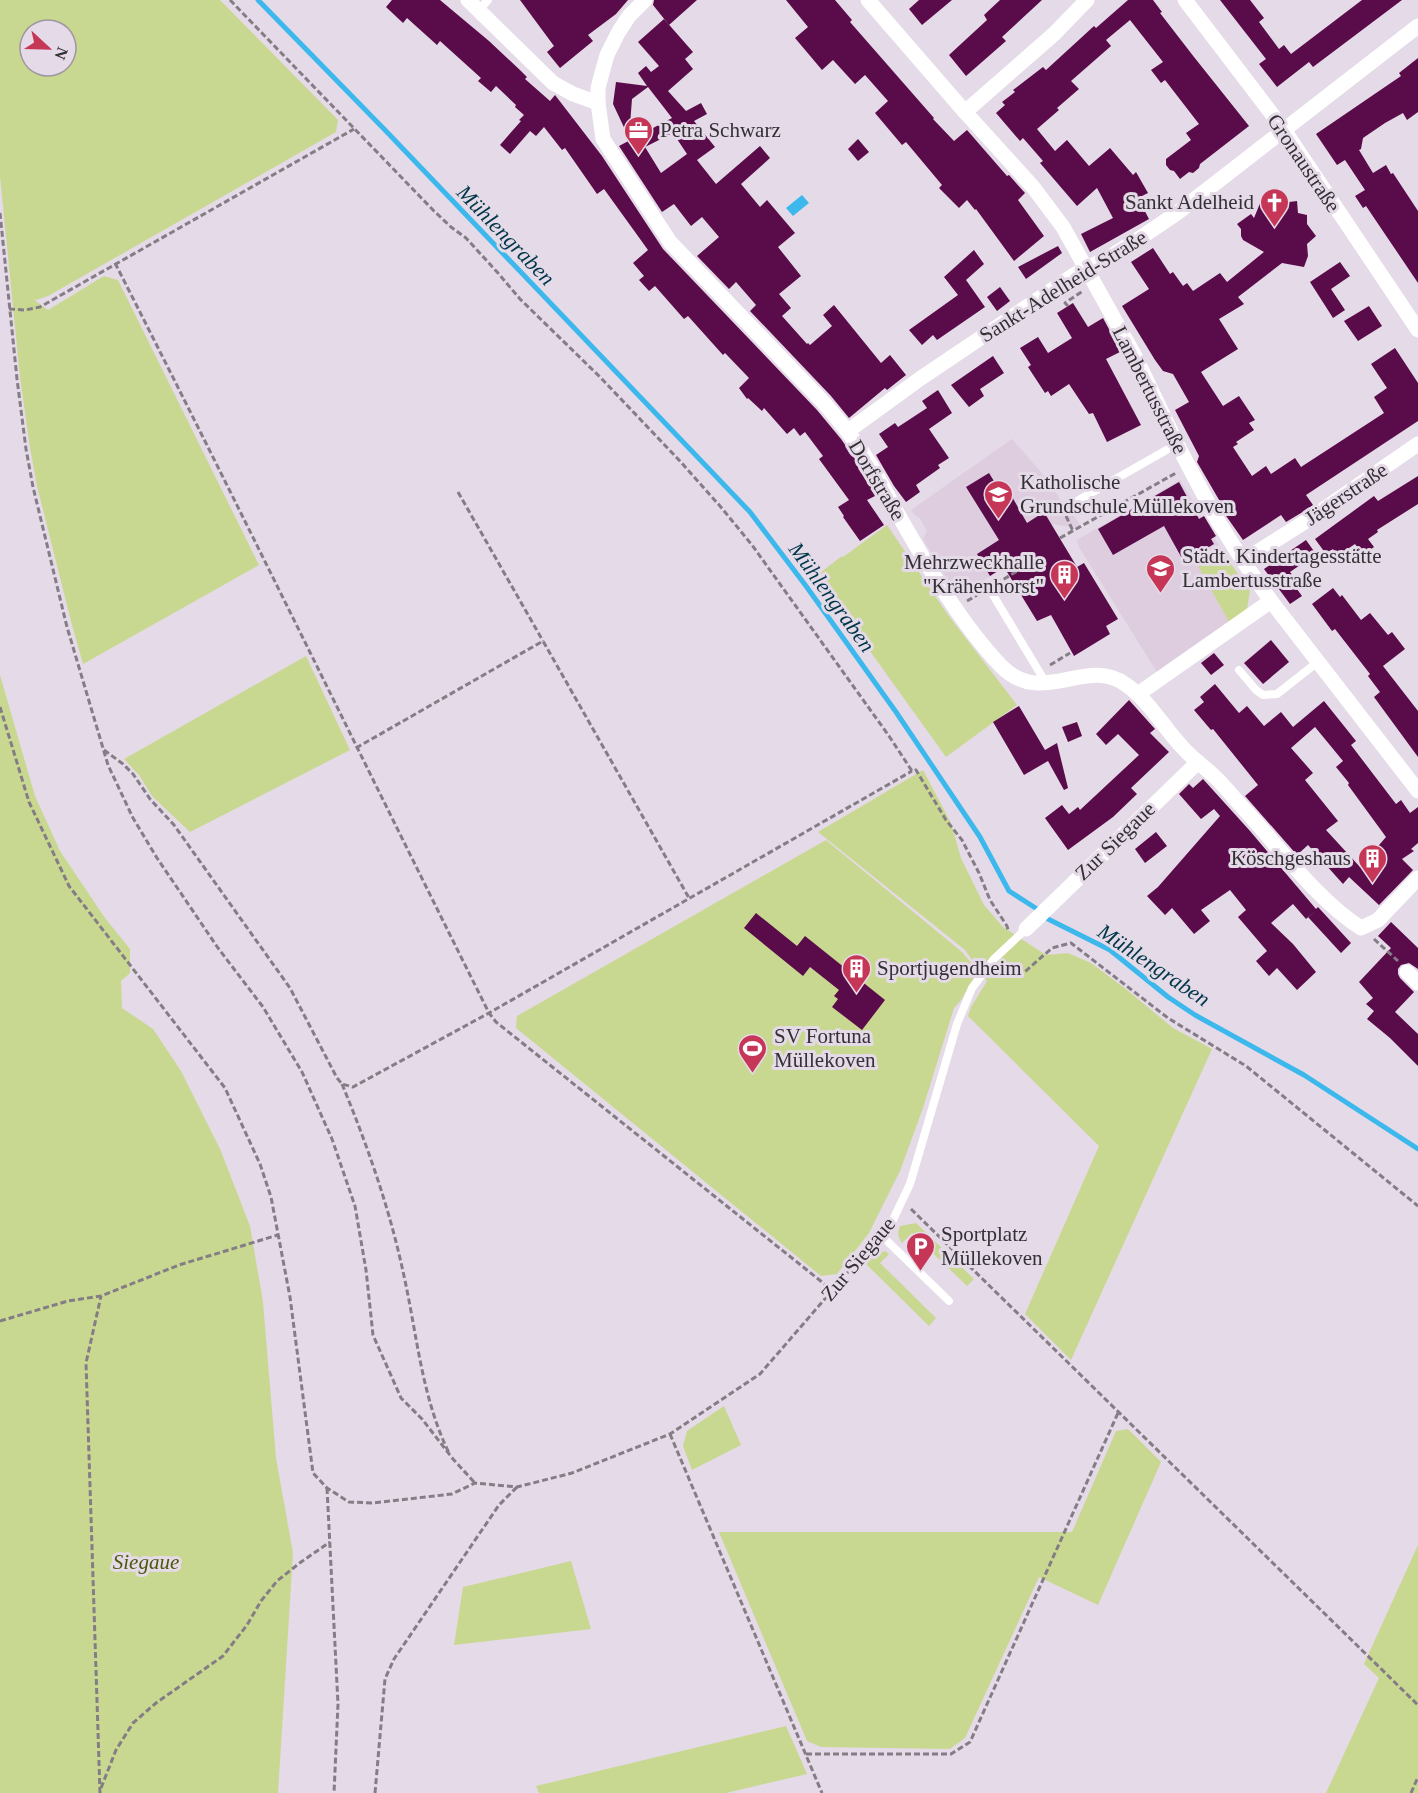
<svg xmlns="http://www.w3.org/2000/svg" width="1418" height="1793" viewBox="0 0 1418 1793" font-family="Georgia,serif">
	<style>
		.built { fill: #deccdf }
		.green { fill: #c9d890; fill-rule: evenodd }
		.water { fill: #3cb8ec }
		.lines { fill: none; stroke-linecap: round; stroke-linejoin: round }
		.stream { stroke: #3cb8ec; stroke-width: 5 }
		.building { fill: #5a0b4a; fill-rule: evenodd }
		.path { stroke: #847d86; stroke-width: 3; stroke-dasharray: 6 3; stroke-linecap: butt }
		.service { stroke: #fff; stroke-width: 8 }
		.minor { stroke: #fff; stroke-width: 15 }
		.labels { text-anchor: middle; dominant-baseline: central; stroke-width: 6; stroke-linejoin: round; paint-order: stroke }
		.poi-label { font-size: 21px; fill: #343035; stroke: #e5dae7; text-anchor: start }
		.street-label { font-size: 21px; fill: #343035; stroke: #e5dae7 }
		.park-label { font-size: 21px; font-style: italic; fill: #4d580d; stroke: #e5dae7 }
		.water-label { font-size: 22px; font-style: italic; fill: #00364a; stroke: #e5dae7 }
	</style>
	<rect width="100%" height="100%" fill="#e5dae7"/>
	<g class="built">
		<path d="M1012,439L1051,484L1069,515L1072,513L1082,528L1051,524L1024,555L958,597L923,539L927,531L919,517L916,516L911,510Z"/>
		<path d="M1180,480L1222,551L1198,566L1229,622L1157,672L1079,547L1077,540Z"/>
	</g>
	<g class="green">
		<path d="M0,0H220L338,120L336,132L48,296L36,300L33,299L48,310L104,276L118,280L259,565L83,664L72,625L37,486L30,448L20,377L0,176ZM30,30H66V66H30Z"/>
		<path d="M887,525L948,615L1017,705L946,757L816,576L842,556L843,557Z"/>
		<path d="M1222,551L1250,591L1247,609L1229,622L1198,566Z"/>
		<path d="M306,656L350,750L190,832L152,796L139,775L124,759Z"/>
		<path d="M0,675L35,796L60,851L105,918L130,949V973L121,981L122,1008L153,1029L181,1071L220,1149L250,1226L263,1302L276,1458L293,1553L278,1793H0Z"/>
		<path d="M923,770L951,823L961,858L984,905L1003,927L1046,955L1068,953L1091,963L1127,990L1173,1028L1212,1049L1071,1360L1025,1314L1099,1146L968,1016L971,1007L987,981L965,950L818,832Z"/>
		<path d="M826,840L962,952L978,971L961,1000L954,1008L923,1108L900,1171L869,1233L837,1274L821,1276L516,1028L517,1016Z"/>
		<path d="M916,1223L974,1279L967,1286L912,1233L902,1243C898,1237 897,1233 900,1226Z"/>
		<path d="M885,1251L889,1254L880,1263L936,1318L929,1326L866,1264L874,1254Z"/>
		<path d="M724,1406L741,1445L692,1470L683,1446L687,1431Z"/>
		<path d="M1128,1429L1161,1462L1098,1605L1039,1577L965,1738L950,1749L821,1747L807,1741L719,1532H1072L1116,1431Z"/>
		<path d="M1418,1545V1793H1326L1379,1678L1364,1664Z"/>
		<path d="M571,1561L591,1629L454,1645L463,1587Z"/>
		<path d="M786,1726L807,1774L726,1793H539L536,1786Z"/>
	</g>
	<path class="water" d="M802,195L809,203L793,216L786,208Z"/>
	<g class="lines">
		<path class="stream" d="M258,0L385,130L750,512L806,586L896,712L980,837L1009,891L1037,909L1048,919L1110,950L1168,997L1195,1015L1304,1075L1418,1149"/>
	</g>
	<g class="building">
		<path d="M392,0H440L489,41L521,71L527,77L525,79L550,101L555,95L602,156L663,249L817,410L841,439L860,466L877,495L867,500L884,525L860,541L843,517L844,516L838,507L849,500L819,459L823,456L805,432L800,436L794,428L787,434L764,408L762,411L748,398L747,399L739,388L749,378L725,353L723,355L688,316L684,319L655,286L649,291L639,280L644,276L633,263L648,250L604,189L597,194L565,148L562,150L544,127L536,136L530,131L510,154L500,145L521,121L519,120L524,115L515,107L516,105L496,86L491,92L478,81L481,78L440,41L437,45L407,18L403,23L386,7Z"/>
		<path d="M520,0H628L616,14L588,35L593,41L560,68L547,52L554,46Z"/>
		<path d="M654,0H697L669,25L653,5Z"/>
		<path d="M786,0H835L852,20L850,22L934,118L933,119L954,141L967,130L1007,176L1009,175L1025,193L1018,200L1044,236L1014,261L976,209L975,210L967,200L959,208L939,188L942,185L906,142L902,145L875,113L888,101L865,75L855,84L833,60L822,70L795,38L808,27Z"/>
		<path d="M919,0H952L922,25L909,9Z"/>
		<path d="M1000,0H1042L1002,37L1006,41L966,76L949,55L987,20L984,15Z"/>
		<path d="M1128,0H1153L1162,12L1160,13L1194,57L1249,126L1200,164L1199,168L1193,173L1189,172L1180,179L1174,171L1170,170L1166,165V159L1191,140L1186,133L1199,124L1165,80L1161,83L1151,70L1163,62L1130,20L1106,40L1111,46L1071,81L1079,89L1057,108L1059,110L1037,129L1055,151L1067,140L1089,166L1110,148L1133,175L1136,172L1148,193L1138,198L1149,219L1090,252L1081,234L1113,218L1097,188L1077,206L1040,163L1043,161L1023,138L1020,141L996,113L1005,105L1002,102L1015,92L1013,90L1043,67L1046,70L1094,26L1096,28Z"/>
		<path d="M1220,0H1250L1264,18L1259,22L1279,49L1284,45L1291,54L1362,0H1402L1313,67L1309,62L1277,87L1259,64L1266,59Z"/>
		<path d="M664,19L693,52L685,59L693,69L668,91L686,111L701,103L707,114L694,121L715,147L697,160L716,184L760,146L770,158L741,184L760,207L767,200L795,233L778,247L801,276L779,294L791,308L782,316L807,344L808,343L810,345L832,326L823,315L834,305L881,363L890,355L906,375L887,390L885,388L849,418L831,396L750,311L756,305L736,282L729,289L697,256L719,237L702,217L691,226L674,204L662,212L619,146L672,118L648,87L632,99L629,138L613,104L616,82L647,86L638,73L646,66L651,72L659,66L638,42ZM673,133L687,154L661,173L645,147Z"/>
		<path d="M1418,58V112L1407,120L1403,113L1385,123L1363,138L1361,149L1359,150L1373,173L1386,165L1391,174L1393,173L1418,211V283L1366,206L1363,208L1355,196L1365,190L1345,160L1337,165L1316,134L1401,76L1399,73Z"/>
		<path d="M858,139L869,152L858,161L848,149Z"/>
		<path d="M1281,191L1289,202L1297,201L1298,213L1307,215V224L1316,236L1307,244L1308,256L1304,267L1282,263L1238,297L1244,304L1219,319L1238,349L1201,372L1223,406L1239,396L1255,420L1249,423L1254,430L1236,442L1238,444L1233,447L1252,476L1266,466L1271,474L1295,458L1301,467L1384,413L1374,397L1387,388L1371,364L1395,348L1418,383V421L1306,495L1313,505L1306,510L1286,522L1281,515L1243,540L1224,513L1221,506L1222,505L1197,462L1199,456L1175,410L1189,402L1173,374L1163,371L1155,360L1122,306L1149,289L1131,262L1153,248L1170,274L1173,272L1183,286L1187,283L1193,291L1220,273L1227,282L1264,252L1243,240L1241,236V229L1237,224L1251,214L1254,218L1263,196L1267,193L1276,194Z"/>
		<path d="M1058,246L1062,253L1026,279L1018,267Z"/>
		<path d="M974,250L984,264L966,280L985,307L937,340L933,335L922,345L909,330L958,295L944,277Z"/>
		<path d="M1340,262L1350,276L1331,289L1345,310L1333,318L1310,282Z"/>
		<path d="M1000,287L1010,301L997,311L987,297Z"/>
		<path d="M1073,303L1088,327L1103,318L1110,331L1120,352L1106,359L1141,425L1107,442L1093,413L1089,414L1069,384L1051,396L1048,391L1045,393L1028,367L1031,365L1020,348L1038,337L1048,353L1072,338L1057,313Z"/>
		<path d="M1369,306L1382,326L1358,341L1344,321Z"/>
		<path d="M993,356L1004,373L980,389L984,396L969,407L951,385Z"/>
		<path d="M938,390L952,413L929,429L949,458L938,465L940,468L916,485L920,492L906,502L894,486L876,455L888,447L879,434L895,423L898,427L927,408L922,401Z"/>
		<path d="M989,473L1005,499L1011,495L1027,523L1044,512L1077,567L1084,563L1118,619L1106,626L1110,634L1074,656L1051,615L1037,621L1004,567L990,576L977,554L999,540L966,487Z"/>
		<path d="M1418,476V504L1377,530L1378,532L1368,539L1374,547L1363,555L1355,544L1337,556L1333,549L1326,554L1315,539L1374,496L1378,501Z"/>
		<path d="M1179,482L1199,519L1204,516L1216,536L1211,539L1214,544L1184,562L1164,526L1113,555L1098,529Z"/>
		<path d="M1306,540L1316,554L1290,572L1297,581L1294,585L1302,596L1290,604L1264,569Z"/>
		<path d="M1333,588L1340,597L1342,595L1361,620L1370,613L1388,635L1392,632L1405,649L1383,666L1418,711V757L1374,697L1380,692L1368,676L1370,674L1335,629L1332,631L1312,604Z"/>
		<path d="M1271,640L1289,662L1263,684L1244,663Z"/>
		<path d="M1214,653L1224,665L1211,675L1201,663Z"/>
		<path d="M1215,684L1239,713L1247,706L1264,726L1281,712L1293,727L1324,701L1356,741L1351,745L1396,804L1401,800L1410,813L1418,807V843L1411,849L1414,851L1402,859L1413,870L1379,905L1349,877L1343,884L1308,845L1297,855L1245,796L1258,785L1213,729L1211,730L1194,710L1204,702L1200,697ZM1315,727L1343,761L1336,767L1349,783L1348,785L1386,837L1360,867L1326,830L1338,821L1305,780L1313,773L1291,748Z"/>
		<path d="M1129,700L1155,729L1150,733L1169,752L1131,788L1137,794L1113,817L1068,850L1045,818L1062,805L1069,814L1078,807L1080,810L1139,755L1118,734L1106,745L1096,734Z"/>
		<path d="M1019,706L1045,750L1057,743L1068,788L1064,790L1048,761L1024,775L993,722Z"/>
		<path d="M1077,722L1082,736L1068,742L1062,727Z"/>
		<path d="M1203,779L1250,831L1316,909L1318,907L1351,943L1341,953L1308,917L1315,911L1306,919L1293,904L1271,923L1293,944L1316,972L1297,990L1277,968L1269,976L1256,961L1267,951L1238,917L1246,910L1230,890L1201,910L1210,921L1194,934L1172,908L1165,915L1147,896L1158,887L1220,816L1214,809L1201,819L1179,794L1189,784L1193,788Z"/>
		<path d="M1156,832L1167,846L1145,863L1135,849Z"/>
		<path d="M756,913L797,946L805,936L885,1000L862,1030L832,1007L838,999L834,996L839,990L810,967L803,976L744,928Z"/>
		<path d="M1391,922L1418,948V969L1409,963L1401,965L1398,969V974L1400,978L1414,992L1395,1012L1418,1034V1066L1390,1038L1367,1019L1374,1011L1366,1004L1373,998L1359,982L1391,948L1378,936Z"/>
	</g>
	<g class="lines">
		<g class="path">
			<path d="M230,0L433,210L451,227L466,238L498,273L520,299L600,377L678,459L720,506L752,545L889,736L912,771L916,770L946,820L962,840L979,873L990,900L1007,926L1008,930"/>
			<path d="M0,213L17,379L26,449L33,487L67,627L108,765L133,818L157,858L218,948L263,1007L302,1072L332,1139L355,1206L366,1270L373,1335L401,1398L422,1419L453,1459L475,1483"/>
			<path d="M115,263C242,512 364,763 489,1013L496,1022L832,1290"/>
			<path d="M1068,306L1065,303L1083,291"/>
			<path d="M9,309L25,310L40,307L354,129"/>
			<path d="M458,492L543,641"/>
			<path d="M1066,516L1073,531"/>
			<path d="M1060,538L1176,473"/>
			<path d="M996,584L1017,571"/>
			<path d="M967,601L982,592"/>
			<path d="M1050,665L1070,653"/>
			<path d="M0,707L29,802L69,886L225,1088L260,1164L271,1197L290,1297L313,1473L327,1488L349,1502L372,1503L452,1494L475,1483L517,1487L572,1473L670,1434L760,1374L849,1271"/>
			<path d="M356,748L543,641L689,898"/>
			<path d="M104,750L123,764L133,774L150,799L174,825L290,988L337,1078L342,1084L353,1087L489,1013L912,771"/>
			<path d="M1374,939L1398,961"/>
			<path d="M1003,967L1011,974L1020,976L1052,948L1071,943L1168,1018L1246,1066L1418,1206"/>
			<path d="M342,1084C368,1147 390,1210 404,1276C417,1335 422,1398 449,1453"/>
			<path d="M911,1209L1418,1705"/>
			<path d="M0,1321L68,1301L101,1296L179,1265L278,1235"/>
			<path d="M670,1434L822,1793"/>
			<path d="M327,1488L338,1704L334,1793"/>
			<path d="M806,1754H951L970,1742L1118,1413"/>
			<path d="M101,1788L116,1750L133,1723L156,1703L223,1656L247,1625L261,1601L277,1581L301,1562L330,1542"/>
			<path d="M100,1793L86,1363L101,1296"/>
			<path d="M375,1793L385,1679L394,1659L499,1505L517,1487"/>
			<path d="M1411,1793L1418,1777"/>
		</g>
		<g class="service">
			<path d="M479,10L488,0"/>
			<path d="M1070,505L1177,444"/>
			<path d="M993,595L1046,683"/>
			<path d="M1239,670L1256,690L1263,695L1277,694L1319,661"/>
			<path d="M882,1236L949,1301"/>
			<path d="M856,1263L891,1224L910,1184L957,1024L972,988L994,959L1026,929"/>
		</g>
		<g class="minor">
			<path d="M468,0L553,83L573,94L598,103"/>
			<path d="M645,0L629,16L618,33L607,55L602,73L598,88V103L603,139L670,242L824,403C838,419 851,435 863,453C877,473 887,495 899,516C928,567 961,624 1001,666C1042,708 1086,656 1125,684C1149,700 1163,727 1183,748C1192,758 1203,766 1213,775C1224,785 1234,798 1244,809C1280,848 1317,900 1361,928L1378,920L1418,878"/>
			<path d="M868,0L965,112L1033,187L1063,227L1136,358L1177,444L1216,518L1243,561L1271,601L1418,791"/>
			<path d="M1185,0L1284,130L1418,330"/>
			<path d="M965,112L1054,34L1087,0"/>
			<path d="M848,431L921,378L1074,275L1111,256L1146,234L1177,213L1418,26"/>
			<path d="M1243,561L1311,518L1418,444"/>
			<path d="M1138,694L1271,601"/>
			<path d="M1026,929L1198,762"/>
			<path d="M1407,972L1418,983"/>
		</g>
	</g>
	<defs>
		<symbol id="office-pin" viewBox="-11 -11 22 30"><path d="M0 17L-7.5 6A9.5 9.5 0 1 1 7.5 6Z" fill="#c63656" stroke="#e5dae7"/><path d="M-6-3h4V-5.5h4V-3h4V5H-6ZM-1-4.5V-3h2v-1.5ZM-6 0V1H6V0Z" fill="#fff"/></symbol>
		<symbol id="church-pin" viewBox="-11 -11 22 30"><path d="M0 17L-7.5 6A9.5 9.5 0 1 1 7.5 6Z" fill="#c63656" stroke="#e5dae7"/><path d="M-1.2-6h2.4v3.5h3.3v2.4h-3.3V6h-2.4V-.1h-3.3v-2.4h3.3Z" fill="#fff"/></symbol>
		<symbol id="school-pin" viewBox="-11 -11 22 30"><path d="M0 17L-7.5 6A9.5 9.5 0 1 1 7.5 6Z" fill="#c63656" stroke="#e5dae7"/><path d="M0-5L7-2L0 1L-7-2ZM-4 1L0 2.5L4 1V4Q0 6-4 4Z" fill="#fff"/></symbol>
		<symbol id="building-pin" viewBox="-11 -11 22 30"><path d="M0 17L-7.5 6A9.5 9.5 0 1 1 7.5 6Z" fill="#c63656" stroke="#e5dae7"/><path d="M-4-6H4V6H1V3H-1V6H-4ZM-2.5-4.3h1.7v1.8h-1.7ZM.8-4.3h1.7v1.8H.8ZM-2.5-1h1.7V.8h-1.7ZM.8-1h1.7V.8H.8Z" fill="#fff"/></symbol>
		<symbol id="stadium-pin" viewBox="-11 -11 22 30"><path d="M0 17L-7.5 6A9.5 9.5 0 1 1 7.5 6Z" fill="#c63656" stroke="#e5dae7"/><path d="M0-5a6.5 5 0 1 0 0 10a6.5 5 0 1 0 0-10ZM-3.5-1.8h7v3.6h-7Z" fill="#fff"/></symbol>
		<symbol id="parking-pin" viewBox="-11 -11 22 30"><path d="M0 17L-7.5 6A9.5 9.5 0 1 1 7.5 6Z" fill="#c63656" stroke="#e5dae7"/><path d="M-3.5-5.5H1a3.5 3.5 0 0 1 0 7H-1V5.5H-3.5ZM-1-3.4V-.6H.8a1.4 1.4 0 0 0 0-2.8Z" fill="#fff"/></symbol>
	</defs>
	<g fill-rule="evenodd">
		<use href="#office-pin" x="622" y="114" width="33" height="45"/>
		<use href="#church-pin" x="1258" y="186" width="33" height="45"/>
		<use href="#school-pin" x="982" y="478" width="33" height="45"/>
		<use href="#school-pin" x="1144" y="552" width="33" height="45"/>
		<use href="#building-pin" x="1048" y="558" width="33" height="45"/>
		<use href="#building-pin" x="1356" y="842" width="33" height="45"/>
		<use href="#building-pin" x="840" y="952" width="33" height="45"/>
		<use href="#stadium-pin" x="736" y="1032" width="33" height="45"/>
		<use href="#parking-pin" x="904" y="1230" width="33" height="45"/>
	</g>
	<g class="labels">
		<g class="poi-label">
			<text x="660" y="130">Petra Schwarz</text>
			<text x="1254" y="202" text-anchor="end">Sankt Adelheid</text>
			<text x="1020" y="482">Katholische<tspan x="1020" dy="24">Grundschule Müllekoven</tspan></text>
			<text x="1182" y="556">Städt. Kindertagesstätte<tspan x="1182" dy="24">Lambertusstraße</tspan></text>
			<text x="1044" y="562" text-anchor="end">Mehrzweckhalle<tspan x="1044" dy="24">"Krähenhorst"</tspan></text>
			<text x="1351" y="858" text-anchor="end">Köschgeshaus</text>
			<text x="877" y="968">Sportjugendheim</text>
			<text x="774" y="1036">SV Fortuna<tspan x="774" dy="24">Müllekoven</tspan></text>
			<text x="941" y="1234">Sportplatz<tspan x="941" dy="24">Müllekoven</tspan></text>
		</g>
		<g class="street-label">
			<text transform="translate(1304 163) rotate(56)">Gronaustraße</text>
			<text transform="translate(1063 286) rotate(-32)">Sankt-Adelheid-Straße</text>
			<text transform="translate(1150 390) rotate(63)">Lambertusstraße</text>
			<text transform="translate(877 480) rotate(59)">Dorfstraße</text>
			<text transform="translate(1346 494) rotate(-34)">Jägerstraße</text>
			<text transform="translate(1115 841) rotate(-44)">Zur Siegaue</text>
			<text transform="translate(858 1259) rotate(-50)">Zur Siegaue</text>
		</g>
		<g class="park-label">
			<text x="146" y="1562">Siegaue</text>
		</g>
		<g class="water-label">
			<text transform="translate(506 235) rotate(46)">Mühlengraben</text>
			<text transform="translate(832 597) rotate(54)">Mühlengraben</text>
			<text transform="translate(1154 965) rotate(34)">Mühlengraben</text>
		</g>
	</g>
	<g transform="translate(48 48) rotate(112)"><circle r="28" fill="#e5dae7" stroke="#9e96a0" stroke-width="1.5"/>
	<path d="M0-4.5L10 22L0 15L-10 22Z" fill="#c63656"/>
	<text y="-9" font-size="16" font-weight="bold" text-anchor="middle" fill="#343035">N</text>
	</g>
</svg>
